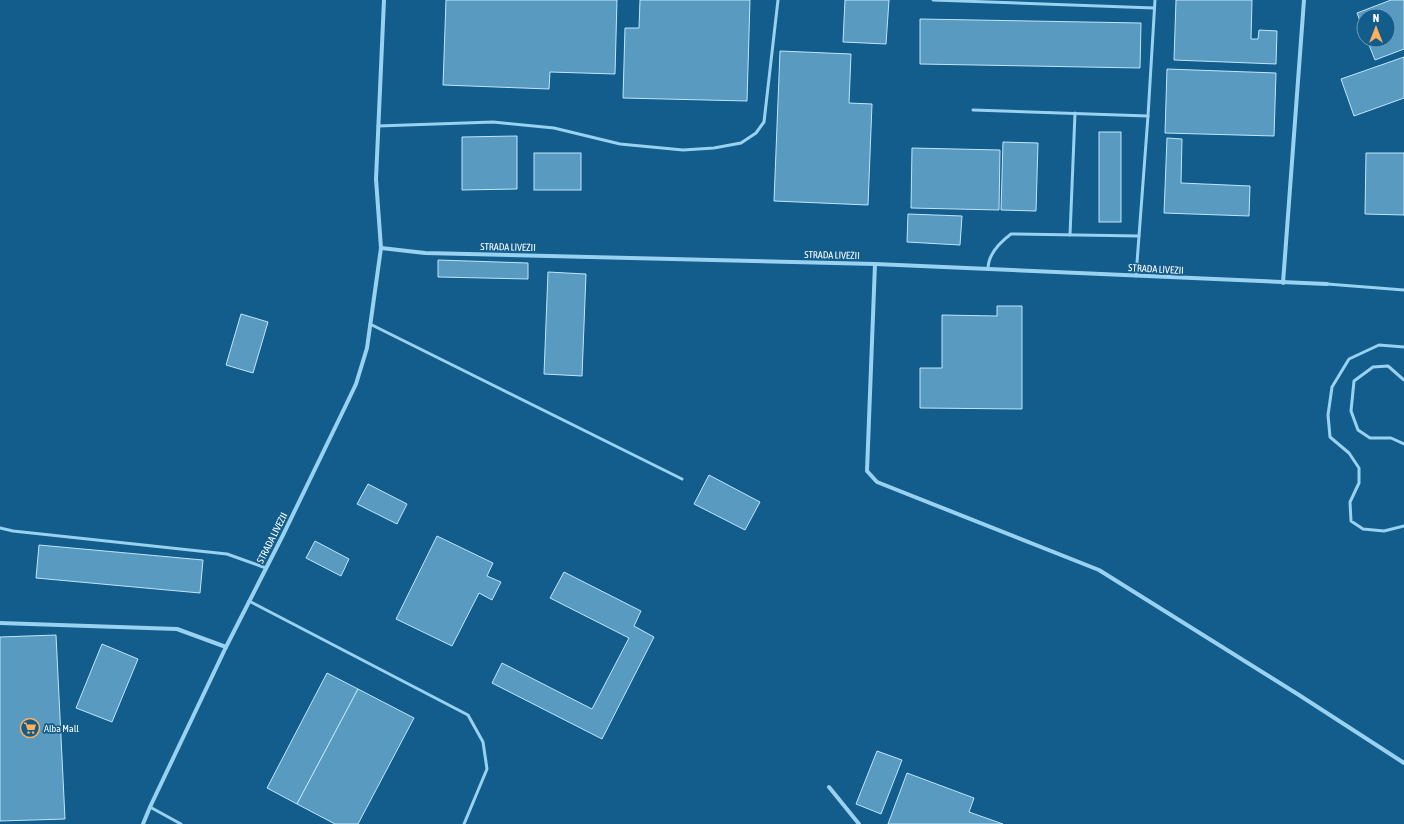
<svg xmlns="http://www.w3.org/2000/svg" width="1404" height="824" viewBox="0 0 1404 824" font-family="'Asap Condensed',sans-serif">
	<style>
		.building { fill: #599ac0; stroke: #bfe6fc }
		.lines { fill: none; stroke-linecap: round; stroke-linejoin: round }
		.service { stroke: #99d1f1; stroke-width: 3 }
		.minor { stroke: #99d1f1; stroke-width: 4 }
		.labels { text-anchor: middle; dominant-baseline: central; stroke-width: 3.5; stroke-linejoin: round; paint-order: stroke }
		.street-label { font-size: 10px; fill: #fff; stroke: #125d8b }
		.poi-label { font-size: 10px; fill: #fff; stroke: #125d8b; text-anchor: start }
	</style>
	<rect width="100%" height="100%" fill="#125d8b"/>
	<g class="building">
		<path d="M446,0H617L615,74L550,72L549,89L443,85Z"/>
		<path d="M640,0H750L747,101L623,98L625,28H639Z"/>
		<path d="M845,0H889L886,44L843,42Z"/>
		<path d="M1176,0H1252L1251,39H1258L1259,30L1277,31L1276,64L1174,60Z"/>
		<path d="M1391,0H1404V49L1375,60L1367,40H1388V16H1364V31L1357,13Z"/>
		<path d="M920,19L1141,23L1140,68L920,64Z"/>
		<path d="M780,51L851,54L849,103L872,104L868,205L774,201Z"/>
		<path d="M1404,57V98L1354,116L1341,79Z"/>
		<path d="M1167,69L1276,73L1274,136L1165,133Z"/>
		<rect x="1099" y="132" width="22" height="90"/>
		<path d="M517,136V189L462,190V137Z"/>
		<path d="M1167,138L1182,139L1181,183L1250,186L1249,216L1164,213Z"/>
		<path d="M1003,142L1038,143L1036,211L1001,210Z"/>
		<path d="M912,148L1000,150L999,210L911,208Z"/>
		<rect x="534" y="153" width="47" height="37"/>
		<path d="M1366,153H1404V215L1365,214Z"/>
		<path d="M908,214L962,216L960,245L907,242Z"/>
		<path d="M438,260L528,263V279L438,277Z"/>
		<path d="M548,272L586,274L582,376L544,374Z"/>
		<path d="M997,306H1022V409L920,408V368H942V315L997,316Z"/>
		<path d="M241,314L268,322L253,373L226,365Z"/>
		<path d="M709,475L760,502L745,530L694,504Z"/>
		<path d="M368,484L407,504L397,524L357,504Z"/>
		<path d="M437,536L493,563L487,576L501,582L492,600L479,593L452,646L396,619Z"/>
		<path d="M315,541L349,559L341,576L306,558Z"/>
		<path d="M39,545L203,560L200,593L36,578Z"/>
		<path d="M564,572L641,611L634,626L654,637L602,739L492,683L502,663L592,709L629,638L550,598Z"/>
		<path d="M56,635L65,819L0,821V637Z"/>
		<path d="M102,644L138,659L112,722L76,708Z"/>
		<path d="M327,673L358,689L297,804L267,788Z"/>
		<path d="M358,689L414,718L358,824H335L297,804Z"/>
		<path d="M877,751L902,760L881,814L856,804Z"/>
		<path d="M907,773L974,798L969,812L1003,824H888Z"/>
	</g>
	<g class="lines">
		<g class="service">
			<path d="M933,0L1154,8"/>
			<path d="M973,110L1148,116"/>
			<path d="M378,126L493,122L554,128L620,144L683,150L714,148L741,143L756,133L764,122L778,0"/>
			<path d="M1070,235L1075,113"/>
			<path d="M988,269C988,254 999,243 1011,234L1139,236"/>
			<path d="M1136,276L1148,116L1155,0"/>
			<path d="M1327,284L1404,290"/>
			<path d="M370,324L682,479"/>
			<path d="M1404,347L1379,345L1349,359L1332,387L1328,415L1330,437L1349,453L1359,468V483L1350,502L1351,521L1363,529L1384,531L1404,526"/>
			<path d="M1404,380L1388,366L1373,367L1354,381L1351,411L1358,430L1370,438H1391L1404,444"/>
			<path d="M0,528L13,531L227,554L266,568"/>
			<path d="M249,601L468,715L483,742L487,769L464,824"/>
			<path d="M150,807L181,824"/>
		</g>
		<g class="minor">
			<path d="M381,248L425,253L875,264L1327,284"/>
			<path d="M875,264L867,471L877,482L1099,570L1299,695L1404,763"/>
			<path d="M1283,283L1304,0"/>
			<path d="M0,623L177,629L226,647"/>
			<path d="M829,787L859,824"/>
			<path d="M143,824L150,807L226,647L283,535L346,405L356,384L367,348L381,248L376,179L384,0"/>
		</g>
	</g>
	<defs>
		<symbol id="supermarket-ring" viewBox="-11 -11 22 22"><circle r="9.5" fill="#125d8b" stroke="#ffb059" stroke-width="1.5"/><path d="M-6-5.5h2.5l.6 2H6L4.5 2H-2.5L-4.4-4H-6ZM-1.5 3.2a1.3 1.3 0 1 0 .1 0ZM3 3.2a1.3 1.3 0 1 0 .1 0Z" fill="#ffb059"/></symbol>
	</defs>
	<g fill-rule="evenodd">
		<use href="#supermarket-ring" x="19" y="717" width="22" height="22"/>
	</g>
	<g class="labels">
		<g class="street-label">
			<text transform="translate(508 247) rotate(1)">STRADA LIVEZII</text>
			<text transform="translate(832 255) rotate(1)">STRADA LIVEZII</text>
			<text transform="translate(1156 269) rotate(3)">STRADA LIVEZII</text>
			<text transform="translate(272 538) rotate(-63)">STRADA LIVEZII</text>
		</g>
		<g class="poi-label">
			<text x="44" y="728">Alba Mall</text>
		</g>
	</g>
	<g transform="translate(1376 28)"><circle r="19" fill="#125d8b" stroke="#719eb9"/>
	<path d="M0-3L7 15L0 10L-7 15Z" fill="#ffb059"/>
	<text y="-6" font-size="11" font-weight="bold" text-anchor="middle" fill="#ffffff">N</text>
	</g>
</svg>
